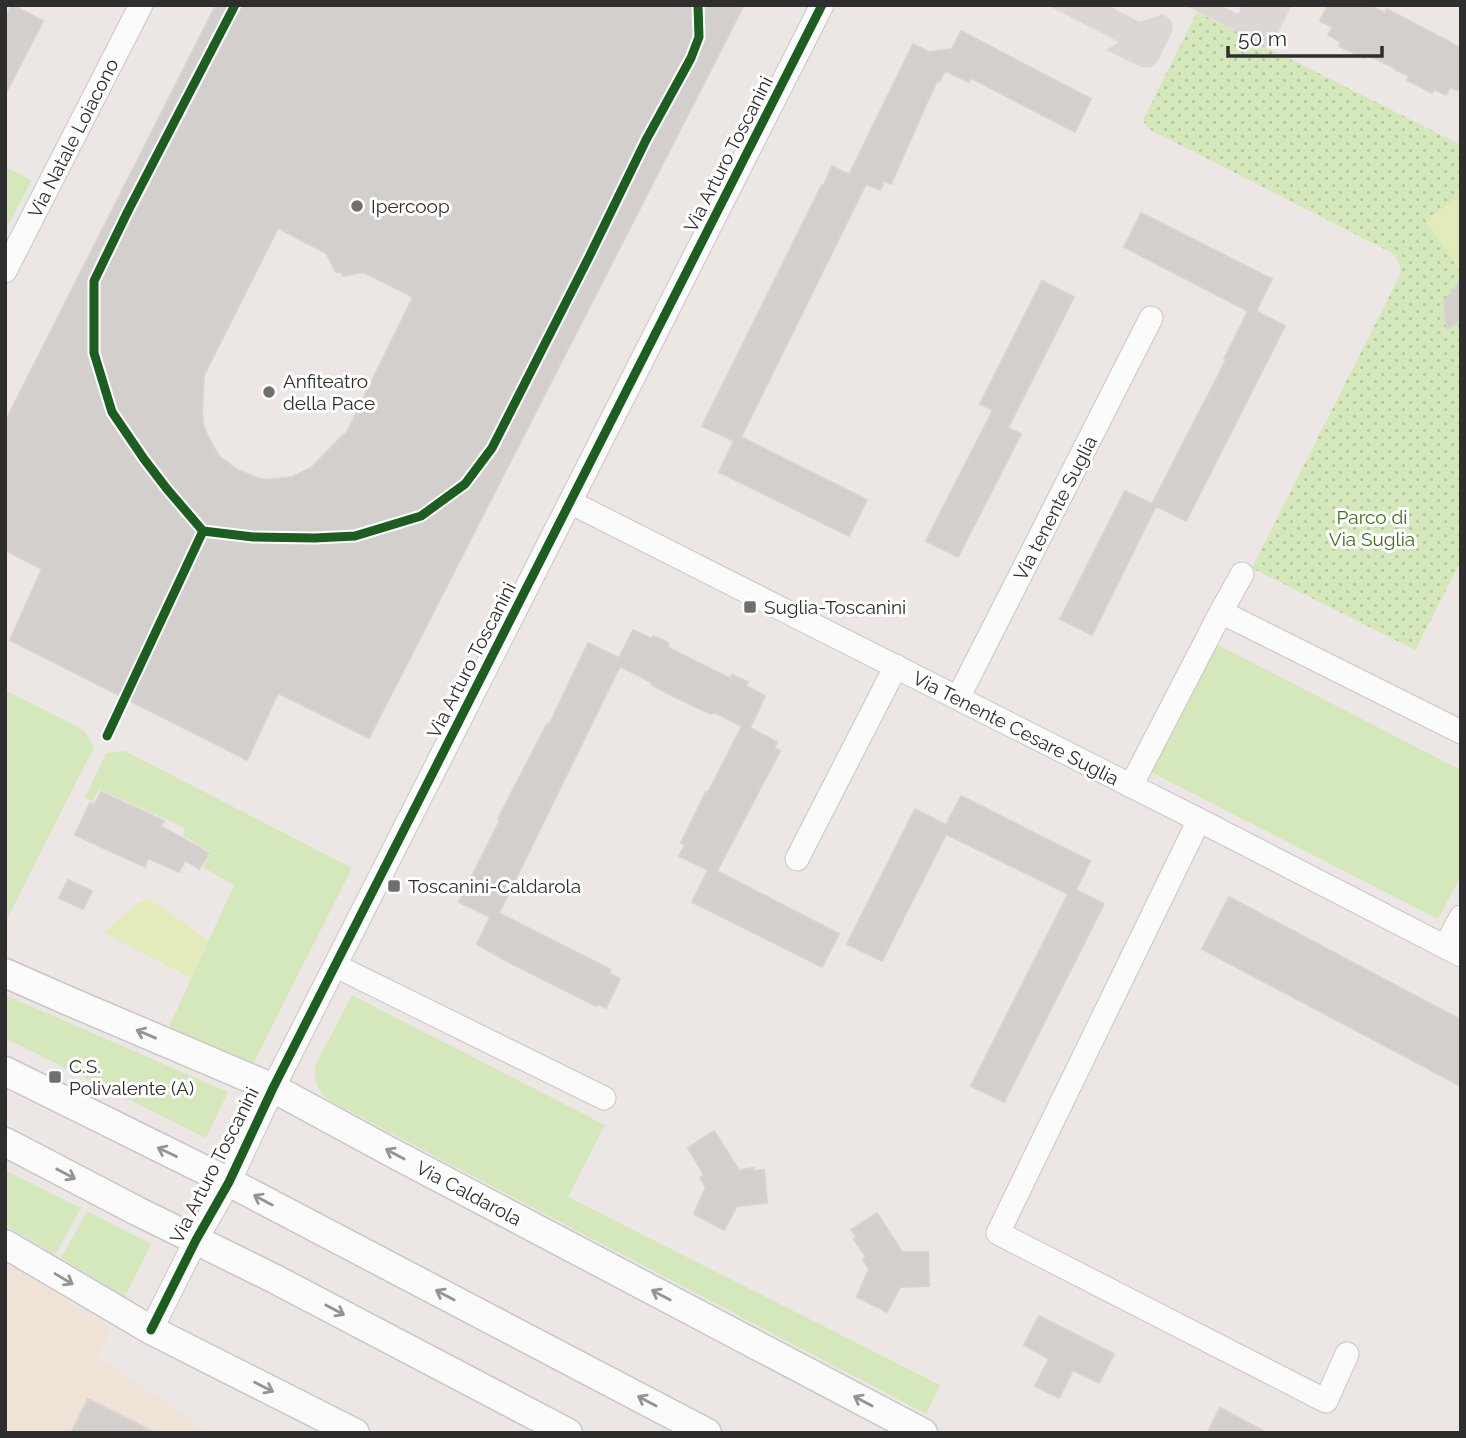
<svg xmlns="http://www.w3.org/2000/svg" width="1466" height="1438" viewBox="0 0 1466 1438" font-family="Raleway,sans-serif">
	<style>
		.education { fill: #efe3d8 }
		.grass { fill: #d5e8bb }
		.park { fill: url(#park-dots) }
		.pitch { fill: #e2ebb9 }
		.plaza { fill: #dcd7d4 }
		.building { fill: #d3cfcd; stroke: #d7d3d0; stroke-width: 2; fill-rule: evenodd }
		.lines { fill: none; stroke-linecap: round; stroke-linejoin: round }
		.minor-casing { stroke: #c8c6c6; stroke-width: 25 }
		.tertiary-casing { stroke: #c8c6c6; stroke-width: 31 }
		.minor { stroke: #fcfbfb; stroke-width: 23 }
		.tertiary { stroke: #fcfbfb; stroke-width: 28 }
		.cycleway-casing { stroke: #fff; stroke-width: 13 }
		.cycleway { stroke: #1b5e20; stroke-width: 9 }
		.oneway { stroke: #959494 }
		.poi-dot { fill: #706f6e; stroke: #fff; stroke-width: 2.5 }
		.labels { text-anchor: middle; dominant-baseline: central; stroke-width: 6; stroke-linejoin: round; paint-order: stroke }
		.street-label { font-size: 19px; fill: #2e2e2e; stroke: #fff }
		.poi-label { font-size: 19px; fill: #2e2e2e; stroke: #fff; text-anchor: start }
		.park-label { font-size: 19px; fill: #3a7117; stroke: #fff }
	</style>
	<defs>
		<pattern id="park-dots" width="8" height="8" patternUnits="userSpaceOnUse" patternTransform="scale(1.75)"><rect width="8" height="8" fill="#d5e8bb"/><path d="M2 2h.1M6 6h.1" fill="none" stroke="#b7c7a1" stroke-width="1.8" stroke-linecap="round"/></pattern>
	</defs>
	<rect width="100%" height="100%" fill="#ece7e4"/>
	<path class="education" d="M5,1263L112,1328L97,1357L211,1433H5Z"/>
	<g class="grass">
		<path d="M5,167L32,180L5,231Z"/>
		<path d="M1210,641L1461,770V876L1438,919L1151,772Z"/>
		<path d="M5,690L84,730L94,747L5,923Z"/>
		<path d="M125,751L352,868L253,1064L169,1027L234,885L203,867L211,852L183,836L185,828L99,789L93,802L85,798L106,753Z"/>
		<path d="M5,995L228,1092L206,1138L5,1038Z"/>
		<path d="M352,995L605,1125L568,1197L940,1385L926,1414L328,1100C316,1088 313,1081 316,1064Z"/>
		<path d="M5,1170L81,1208L55,1255L5,1225Z"/>
		<path d="M87,1211L151,1244L125,1297L61,1258Z"/>
	</g>
	<path class="park" d="M1197,12L1461,145V561L1415,650L1252,568L1398,279C1403,268 1399,260 1392,253L1149,129L1144,122V118Z"/>
	<g class="pitch">
		<path d="M1461,196V272L1425,220Z"/>
		<path d="M149,899L208,940L191,978L104,933L136,904Z"/>
	</g>
	<g class="plaza">
		<path d="M1047,5H1107L1140,22L1163,14L1171,20L1173,30L1158,61L1151,67H1142L1106,50L1119,42Z"/>
		<path d="M1185,5H1220L1238,14L1243,5H1292L1270,49Z"/>
	</g>
	<g class="building">
		<path d="M12,5L43,21L5,95V19Z"/>
		<path d="M216,5H744L369,738L278,693L247,760L10,640L42,569L5,550V422ZM278,228L326,253L336,272H341L344,276L363,272L413,297L346,434H344L311,468L292,477L267,480L257,478L236,469L219,456L208,437L203,424L202,413L204,375Z"/>
		<path d="M1328,5H1368L1385,13L1387,9L1461,48V92L1450,87L1446,95L1434,89L1432,93L1407,80L1409,76L1396,70L1397,69L1366,54L1364,58L1339,46L1341,42L1328,35L1333,27L1320,21Z"/>
		<path d="M961,31L1091,99L1075,132L971,78L969,82L945,71L939,82L937,81L924,109L891,184L884,181L880,190L866,184L741,437L867,500L849,536L719,472L734,441L702,426L822,185H824L832,166L849,175L913,44L929,52L952,49Z"/>
		<path d="M1141,213L1272,279L1256,311L1285,326L1186,521L1156,506L1092,635L1060,619L1125,491L1152,504L1226,360L1224,359L1248,311L1124,247Z"/>
		<path d="M1461,280V319L1447,329L1444,302Z"/>
		<path d="M1042,281L1074,297L1008,428L1021,434L958,557L926,541L993,410L980,404Z"/>
		<path d="M633,630L652,639L653,636L669,643L667,647L731,679L732,675L748,682L746,686L765,696L750,728L777,742L774,748L780,751L717,871L839,934L822,967L692,902L708,870L679,856L685,845L681,843L706,792L708,793L742,726L714,712L711,714L671,695L652,685L651,682L620,666L499,913L611,970L609,973L620,979L606,1008L597,1004L596,1006L503,959L477,944L490,917L459,902L500,820L498,819L500,815L547,724L549,725L588,643L619,658Z"/>
		<path d="M101,792L164,821L161,826L209,853L199,869L185,860L179,872L148,858L145,867L75,835L90,803L94,805Z"/>
		<path d="M961,796L1090,861L1076,890L1104,904L1004,1102L971,1086L1068,894L946,834L882,961L847,944L915,809L946,825Z"/>
		<path d="M68,880L92,891L83,909L59,898Z"/>
		<path d="M1229,897L1461,1020V1086L1202,949Z"/>
		<path d="M714,1131L739,1170L754,1168V1171L764,1170L767,1203L737,1206L724,1230L694,1214L706,1187L700,1178L704,1175L688,1148Z"/>
		<path d="M877,1213L902,1252H928L929,1286L900,1287L887,1312L857,1297L869,1269L863,1260L866,1257L854,1239L857,1237L851,1230Z"/>
		<path d="M1039,1316L1114,1354L1099,1383L1073,1370L1059,1398L1035,1386L1049,1359L1024,1345Z"/>
		<path d="M88,1399L126,1418L155,1433H71Z"/>
		<path d="M1220,1408L1267,1433H1207Z"/>
	</g>
	<g class="lines">
		<defs>
			<g id="minor">
				<path d="M5,271L141,5"/>
				<path d="M570,502L1199,820L1461,955"/>
				<path d="M1221,612L1461,732"/>
				<path d="M958,698L1151,318"/>
				<path d="M1131,786L1221,612L1242,574"/>
				<path d="M1199,820L998,1233L1326,1401L1347,1354"/>
				<path d="M797,859L896,666"/>
				<path d="M1445,947L1461,917"/>
				<path d="M336,966L604,1098"/>
				<path d="M151,1330L196,1240L229,1182L273,1088L822,5"/>
			</g>
			<g id="tertiary">
				<path d="M5,973L64,999L273,1088L387,1150L923,1433"/>
				<path d="M5,1071L229,1182L707,1433"/>
				<path d="M5,1142L137,1211L275,1279L568,1433"/>
				<path d="M5,1244L151,1330L355,1433"/>
			</g>
		</defs>
		<use href="#minor" class="minor-casing"/>
		<use href="#tertiary" class="tertiary-casing"/>
		<use href="#minor" class="minor"/>
		<use href="#tertiary" class="tertiary"/>
		<defs>
			<g id="cycleway">
				<path d="M235,5L128,211L94,281V353L112,412L144,459L167,489L203,531L253,537L315,538L355,536L421,516L465,484L492,448L589,257L646,140L691,58L699,37L698,5"/>
				<path d="M107,736L203,531"/>
				<path d="M151,1330L196,1240L229,1182L273,1088L822,5"/>
			</g>
		</defs>
		<use href="#cycleway" class="cycleway-casing"/>
		<use href="#cycleway" class="cycleway"/>
	</g>
	<defs><path id="oneway-shaft" d="M-6 0H5M1.5-3L5.5 0L1.5 3" fill="none" stroke-width="1.6" stroke-linecap="round" stroke-linejoin="round" transform="scale(1.75)"/></defs>
	<g class="oneway">
		<use href="#oneway-shaft" transform="translate(146 1034) rotate(-157)"/>
		<use href="#oneway-shaft" transform="translate(167 1152) rotate(-154)"/>
		<use href="#oneway-shaft" transform="translate(395 1154) rotate(-152)"/>
		<use href="#oneway-shaft" transform="translate(66 1174) rotate(28)"/>
		<use href="#oneway-shaft" transform="translate(263 1200) rotate(-152)"/>
		<use href="#oneway-shaft" transform="translate(64 1279) rotate(31)"/>
		<use href="#oneway-shaft" transform="translate(445 1295) rotate(-152)"/>
		<use href="#oneway-shaft" transform="translate(661 1295) rotate(-152)"/>
		<use href="#oneway-shaft" transform="translate(335 1310) rotate(28)"/>
		<use href="#oneway-shaft" transform="translate(264 1387) rotate(27)"/>
		<use href="#oneway-shaft" transform="translate(647 1401) rotate(-152)"/>
		<use href="#oneway-shaft" transform="translate(863 1401) rotate(-152)"/>
	</g>
	<g class="poi-dot">
		<circle cx="357" cy="206" r="7"/>
		<circle cx="269" cy="392" r="7"/>
		<rect x="743" y="600" width="14" height="14" rx="3.5"/>
		<rect x="387" y="879" width="14" height="14" rx="3.5"/>
		<rect x="48" y="1070" width="14" height="14" rx="3.5"/>
	</g>
	<g class="labels">
		<g class="street-label">
			<text transform="translate(73 138) rotate(-63)">Via Natale Loiacono</text>
			<text transform="translate(728 154) rotate(-63)">Via Arturo Toscanini</text>
			<text transform="translate(1055 508) rotate(-63)">Via tenente Suglia</text>
			<text transform="translate(471 660) rotate(-63)">Via Arturo Toscanini</text>
			<text transform="translate(1016 728) rotate(27)">Via Tenente Cesare Suglia</text>
			<text transform="translate(214 1165) rotate(-63)">Via Arturo Toscanini</text>
			<text transform="translate(469 1193) rotate(28)">Via Caldarola</text>
		</g>
		<g class="poi-label">
			<text x="371" y="206">Ipercoop</text>
			<text x="283" y="381">Anfiteatro<tspan x="283" dy="22">della Pace</tspan></text>
			<text x="764" y="607">Suglia-Toscanini</text>
			<text x="408" y="886">Toscanini-Caldarola</text>
			<text x="69" y="1066">C.S.<tspan x="69" dy="22">Polivalente (A)</tspan></text>
		</g>
		<g class="park-label">
			<text x="1372" y="517">Parco di<tspan x="1372" dy="22">Via Suglia</tspan></text>
		</g>
	</g>
	<rect width="1466" height="1438" fill="none" stroke="#2e2e2e" stroke-width="14"/>
	<path d="M1228 46v10h154v-10" fill="none" stroke="#2e2e2e" stroke-width="3.5"/>
	<text x="1238" y="46" font-size="21" fill="#2e2e2e" stroke="#ffffff" stroke-width="5" paint-order="stroke">50 m</text>
</svg>
